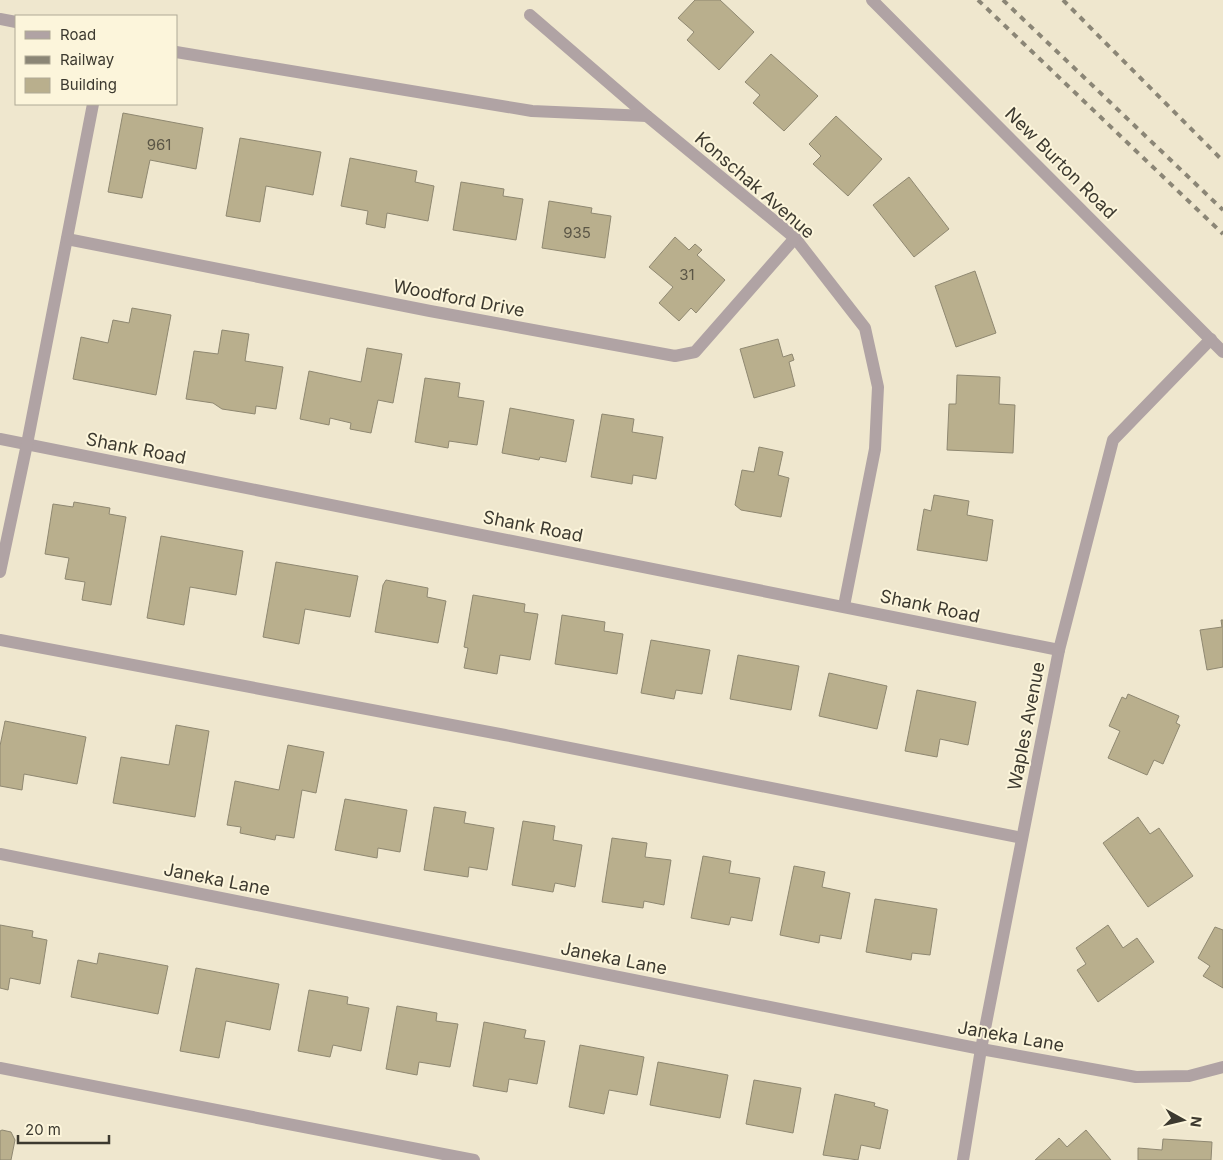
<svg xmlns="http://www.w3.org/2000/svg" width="1223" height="1160" viewBox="0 0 1223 1160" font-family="Inter,sans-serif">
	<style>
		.building { fill: #b9af8d; stroke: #8f8871 }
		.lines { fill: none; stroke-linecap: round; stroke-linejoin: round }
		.minor { stroke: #b0a3a4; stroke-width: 12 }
		.rail { stroke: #8b8676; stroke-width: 4; stroke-dasharray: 6 6; stroke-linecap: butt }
		.labels { text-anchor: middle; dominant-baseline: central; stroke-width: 4; stroke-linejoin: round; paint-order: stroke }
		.number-label { font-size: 15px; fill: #5b5646 }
		.street-label { font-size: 18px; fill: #3c392f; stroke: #fcf5db }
	</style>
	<rect width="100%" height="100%" fill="#efe7ce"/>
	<g class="building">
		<path d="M695,0H720L754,32L719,70L687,40L694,32L678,18Z"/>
		<path d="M771,54L818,96L784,131L753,103L760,95L745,82Z"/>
		<path d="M123,113L203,128L196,169L150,160L142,198L108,192Z"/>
		<path d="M836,116L882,159L848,196L813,164L821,156L809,144Z"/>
		<path d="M240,138L321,152L313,195L266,186L260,222L226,216Z"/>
		<path d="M350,158L417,171L415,182L434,186L428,221L387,213L385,228L366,224L368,211L341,206Z"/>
		<path d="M909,177L949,229L914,257L873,205Z"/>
		<path d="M461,182L504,189L503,196L523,199L516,240L453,230Z"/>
		<path d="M549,201L592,208L591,213L611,216L605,258L542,248Z"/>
		<path d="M675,237L689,250L695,244L702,250L697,255L725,280L696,313L691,308L679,321L659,303L673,287L649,267Z"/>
		<path d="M975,271L996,333L956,347L935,286Z"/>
		<path d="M132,308L171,315L156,395L73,379L81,337L108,343L113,320L129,323Z"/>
		<path d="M222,330L249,334L245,361L283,367L276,409L256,406L255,414L222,409L213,403L186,399L194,351L218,354Z"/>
		<path d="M778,339L783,357L792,354L794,360L789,362L795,386L754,398L740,349Z"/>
		<path d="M367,348L402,354L393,403L378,400L371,433L350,429L351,423L330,418L329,425L300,419L309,371L361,382Z"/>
		<path d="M957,375L1000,377L999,404L1015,405L1013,453L947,450L949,404H956Z"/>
		<path d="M425,378L460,383L458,397L484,401L477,445L449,441L448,448L415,442Z"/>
		<path d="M510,408L574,420L566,462L540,457L539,460L502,453Z"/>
		<path d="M602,414L634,419L632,432L663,437L656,479L633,475L632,484L591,477Z"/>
		<path d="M759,447L783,452L778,475L789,478L781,517L741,510L735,505L742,470L754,472Z"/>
		<path d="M934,495L969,501L967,515L993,520L987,561L917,550L924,509L931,511Z"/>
		<path d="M74,502L110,508L109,514L126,517L111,605L82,600L85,582L65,579L69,558L45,554L53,504L73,507Z"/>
		<path d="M161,536L243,551L236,595L190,587L184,625L147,618Z"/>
		<path d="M276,562L358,576L350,617L305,609L299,644L263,637Z"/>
		<path d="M386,580L428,588L427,597L446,601L438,643L375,632L383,585Z"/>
		<path d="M473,595L525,604L524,612L538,614L530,660L500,655L497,674L464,668L468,648L464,647Z"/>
		<path d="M562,615L605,622L604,631L623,634L617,674L555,664Z"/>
		<path d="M1221,620H1223V667L1207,670L1200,630L1222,627Z"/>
		<path d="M651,640L710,650L702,694L676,690L674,699L641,693Z"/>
		<path d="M738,655L799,666L791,710L730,699Z"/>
		<path d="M829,673L887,686L877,729L819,716Z"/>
		<path d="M917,690L976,702L968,745L940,739L937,757L905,751Z"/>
		<path d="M1128,694L1179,716L1176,723L1180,725L1163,764L1154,760L1147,775L1108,758L1120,731L1109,726L1122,697L1126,699Z"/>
		<path d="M5,721L86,737L77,784L24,774L22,790L0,786V746Z"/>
		<path d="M176,725L209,731L195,817L113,803L121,757L169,765Z"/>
		<path d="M288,745L324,752L316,793L302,790L294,838L276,835L275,840L240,833L241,827L227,825L235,781L279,790Z"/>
		<path d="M345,799L407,810L400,852L378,848L377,858L335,850Z"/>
		<path d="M434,807L466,812L464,823L494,828L487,870L469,867L468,877L424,870Z"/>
		<path d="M1138,817L1150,834L1159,828L1193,876L1148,907L1103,843Z"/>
		<path d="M523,821L555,826L553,840L582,845L575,887L555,883L553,892L512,885Z"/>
		<path d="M612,838L647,843L645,857L671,860L664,905L644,901L643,908L602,902Z"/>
		<path d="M703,856L731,861L729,873L760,878L752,921L731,917L729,925L691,918Z"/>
		<path d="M794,866L825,872L822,887L850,893L841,939L820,935L819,943L780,935Z"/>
		<path d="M875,899L937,909L930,955L912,953L911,960L866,952Z"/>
		<path d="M0,925L33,931L32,937L47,940L40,984L10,978L8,990L0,988Z"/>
		<path d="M1108,925L1123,948L1137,938L1154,962L1098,1002L1077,970L1086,964L1076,948Z"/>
		<path d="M1215,927L1223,930V988L1203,976L1210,966L1198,958Z"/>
		<path d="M99,953L168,966L158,1014L71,997L78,960L97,964Z"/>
		<path d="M196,968L279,984L270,1030L226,1021L219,1058L180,1051Z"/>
		<path d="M309,990L348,997L347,1004L369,1008L361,1051L333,1045L330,1057L298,1051Z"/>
		<path d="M397,1006L437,1013L436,1021L458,1024L450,1067L419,1062L417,1075L386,1069Z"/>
		<path d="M484,1022L526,1030L524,1038L545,1041L537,1084L509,1079L507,1092L473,1086Z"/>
		<path d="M580,1045L644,1057L637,1095L609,1090L604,1114L569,1107Z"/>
		<path d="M658,1062L728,1075L720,1118L650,1105Z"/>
		<path d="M754,1080L801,1088L793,1133L746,1124Z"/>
		<path d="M835,1094L875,1103L874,1106L888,1110L880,1149L861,1145L858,1160L823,1155Z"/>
		<path d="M2,1130L11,1132L15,1140L11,1160H0V1131Z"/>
		<path d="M1086,1130L1111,1160H1035L1059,1138L1067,1147Z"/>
		<path d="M1163,1139L1212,1142L1211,1160H1138V1148L1162,1150Z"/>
	</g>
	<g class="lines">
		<g class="minor">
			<path d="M872,0L1223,352"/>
			<path d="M530,15L647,116L795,238L865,328L878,387L875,449L844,606"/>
			<path d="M0,19L16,22"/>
			<path d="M176,52L532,111L647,116"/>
			<path d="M67,239L430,311L675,356L695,352L795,238"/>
			<path d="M0,439L1059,650"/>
			<path d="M0,572L27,444L93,104"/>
			<path d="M0,640L505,735L1022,838"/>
			<path d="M0,854L981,1049L1136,1077L1189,1076L1223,1067"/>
			<path d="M0,1068L474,1160"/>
			<path d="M963,1160L981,1049L1059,650L1113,440L1211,339"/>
		</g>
		<g class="rail">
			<path d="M978,0L1223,234"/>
			<path d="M1003,0L1223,210"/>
			<path d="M1063,0L1223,161"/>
		</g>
	</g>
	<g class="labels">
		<g class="number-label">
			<text x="159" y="144">961</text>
			<text x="577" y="232">935</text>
			<text x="687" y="274">31</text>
		</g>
		<g class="street-label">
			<text transform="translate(1061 163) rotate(45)">New Burton Road</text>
			<text transform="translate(755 185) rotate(41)">Konschak Avenue</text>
			<text transform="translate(459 298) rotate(11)">Woodford Drive</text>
			<text transform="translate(136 448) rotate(11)">Shank Road</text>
			<text transform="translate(533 526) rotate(11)">Shank Road</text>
			<text transform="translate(930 606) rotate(12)">Shank Road</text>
			<text transform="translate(1026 726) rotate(-79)">Waples Avenue</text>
			<text transform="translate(217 879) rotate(11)">Janeka Lane</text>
			<text transform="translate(614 958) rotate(11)">Janeka Lane</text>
			<text transform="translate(1011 1036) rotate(10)">Janeka Lane</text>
		</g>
	</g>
	<rect x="15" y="15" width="162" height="90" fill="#fcf5db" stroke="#afaa96"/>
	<rect x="25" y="31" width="25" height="8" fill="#b0a3a4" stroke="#afaa96"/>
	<text x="60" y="40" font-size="15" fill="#3c392f">Road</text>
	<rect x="25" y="56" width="25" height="8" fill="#8b8676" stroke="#afaa96"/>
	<text x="60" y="65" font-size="15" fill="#3c392f">Railway</text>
	<rect x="25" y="78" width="25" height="15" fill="#b9af8d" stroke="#afaa96"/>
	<text x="60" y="90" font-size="15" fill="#3c392f">Building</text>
	<g transform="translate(1183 1120) rotate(98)" stroke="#fcf5db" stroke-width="4" paint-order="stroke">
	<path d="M0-4L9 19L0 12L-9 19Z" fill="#3c392f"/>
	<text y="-8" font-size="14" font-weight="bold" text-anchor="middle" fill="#3c392f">N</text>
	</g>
	<path d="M18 1135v8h91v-8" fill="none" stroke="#3c392f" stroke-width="2.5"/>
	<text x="25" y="1135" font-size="15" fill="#3c392f" stroke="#fcf5db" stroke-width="4" paint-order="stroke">20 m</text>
</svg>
